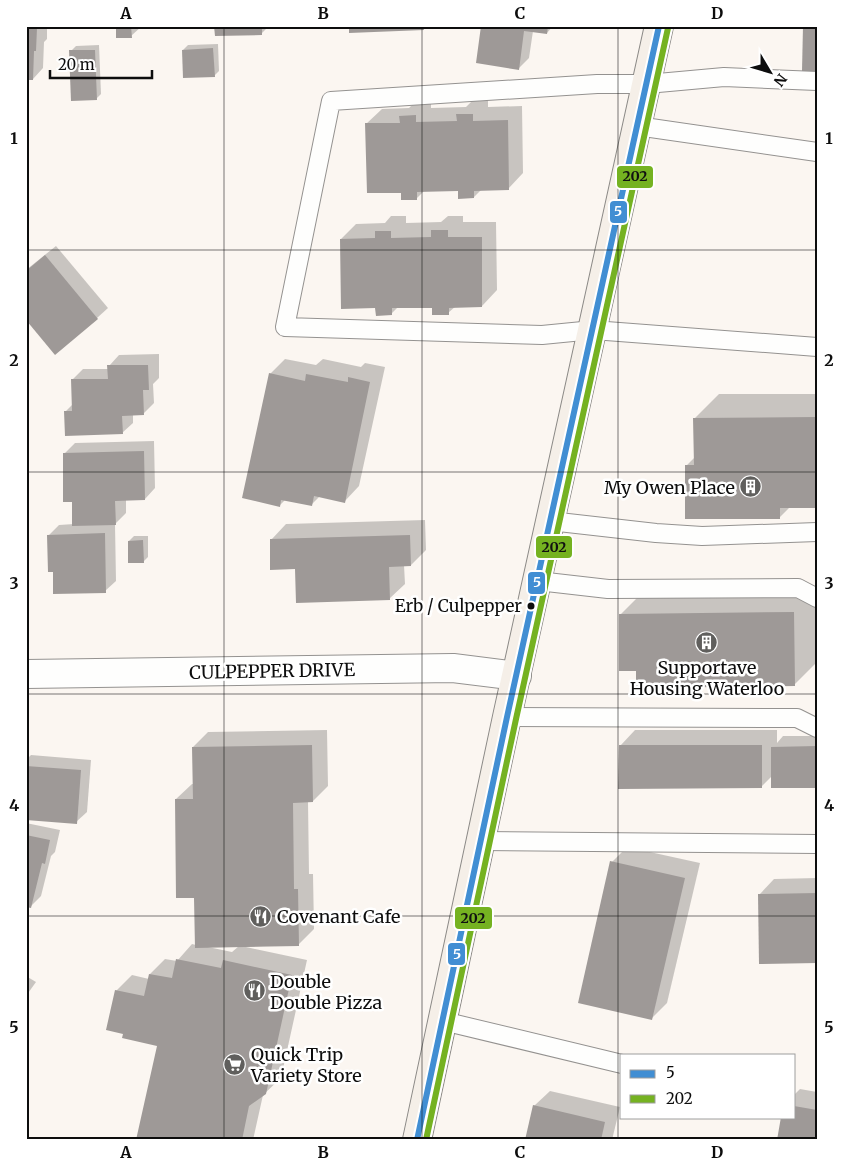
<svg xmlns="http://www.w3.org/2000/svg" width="843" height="1166" viewBox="0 0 843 1166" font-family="Merriweather,serif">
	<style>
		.shadow { fill: #0003; fill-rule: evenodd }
		.building { fill: #9e9997 }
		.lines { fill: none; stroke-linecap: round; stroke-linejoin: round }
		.service-casing { stroke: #949290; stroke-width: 20 }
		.minor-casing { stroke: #949290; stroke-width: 30 }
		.secondary-casing { stroke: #8b8986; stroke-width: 30 }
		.service { stroke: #fefefd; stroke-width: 18 }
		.minor { stroke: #fefefd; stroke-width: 28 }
		.secondary { stroke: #f5efe8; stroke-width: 28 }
		.bus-1-casing { stroke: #fff; stroke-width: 10 }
		.bus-2-casing { stroke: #fff; stroke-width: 10 }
		.bus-1 { stroke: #418ed3; stroke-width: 6 }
		.bus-2 { stroke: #75b221; stroke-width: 6 }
		.grid { fill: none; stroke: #0d0d0d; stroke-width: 1; stroke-opacity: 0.55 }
		.bus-dot { fill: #0d0d0d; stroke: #fff; stroke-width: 2 }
		.labels { text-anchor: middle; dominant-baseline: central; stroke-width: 5; stroke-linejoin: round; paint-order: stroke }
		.bus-label { font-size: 17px; fill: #0d0d0d; stroke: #fff; text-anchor: end }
		.poi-label { font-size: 18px; fill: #0d0d0d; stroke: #fff; text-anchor: start }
		.street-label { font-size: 18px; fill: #0d0d0d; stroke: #fff }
		.line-badge { stroke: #fff; stroke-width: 2 }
		.badge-label { font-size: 14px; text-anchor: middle; font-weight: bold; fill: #fff }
		.pale-badge-label { font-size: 14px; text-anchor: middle; font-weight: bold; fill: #111 }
		.neatline { fill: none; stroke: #0d0d0d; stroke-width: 2 }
		.grid-label { font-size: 16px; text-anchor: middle; font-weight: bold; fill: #0d0d0d }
	</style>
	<rect width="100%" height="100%" fill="#fbf6f1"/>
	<g class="shadow">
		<path d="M26,26H47V39L44,42L43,68L33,79Z"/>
		<path d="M102,26H142L131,36L117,27Z"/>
		<path d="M216,26H269L262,33Z"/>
		<path d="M482,26H553L547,33L533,31L529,58L519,68Z"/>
		<path d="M218,44L219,71L214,76L183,50L188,45Z"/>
		<path d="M99,45L101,94L96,99L71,51L76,46Z"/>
		<path d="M488,99V107L522,106L523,173L508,189L481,190L474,197L459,190L424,191L417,198L402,191L366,124L382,109L409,108L416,101H431V108L466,107L473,100Z"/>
		<path d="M391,216H406V223L441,222L448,216H463V222H496L497,290L482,306H456L448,313L433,306L398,307L391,314L376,307L341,239L356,224L385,223Z"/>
		<path d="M56,246L108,308L97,318H26V270Z"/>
		<path d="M159,354V378L153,384L154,403L143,414H133V423L122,433L65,412L73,404L72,380L83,369H109V366L119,355Z"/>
		<path d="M285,359L316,365L323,359L361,367L365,363L385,367L359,486L344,502L320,496L311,505L285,500L280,505L270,374Z"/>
		<path d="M719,394H817V507H790L780,517L686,466L695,457V418Z"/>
		<path d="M154,441L155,488L145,499H126V513L115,524L116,581L105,591L54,570L49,535L59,525L74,524L73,500L64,454L75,443Z"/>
		<path d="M425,520L426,550L411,565H404L405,584L389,599L296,568L271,540L286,524Z"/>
		<path d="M134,536H148V557L143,562L129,541Z"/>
		<path d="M817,589V662L794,685L637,669L620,615L645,590Z"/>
		<path d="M327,730L328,786L313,801H308L309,874H313L314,929L299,944L246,947L307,960L281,1078L263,1095L253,1140H137L158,1045L124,1033L116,991L132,975L149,979L150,974L165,959L177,961L192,944L196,945L195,897L176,799L192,784H194L193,747L208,732ZM239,946L232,952L208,947Z"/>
		<path d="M635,730H777V743L783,736H817V786L772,776L761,787L620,746Z"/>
		<path d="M31,755L91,760L87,812L76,822L26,819V760Z"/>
		<path d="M26,823L60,830L55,852L51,856L41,896L31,906L26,905Z"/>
		<path d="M627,847L700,863L667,1003L652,1018L612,862Z"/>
		<path d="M817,878V962L759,895L774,879Z"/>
		<path d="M26,976L36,982L26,996Z"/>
		<path d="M800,1089L817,1092V1140L794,1117V1095Z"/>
		<path d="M550,1091L620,1107L612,1140H527L534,1106Z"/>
	</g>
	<g class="building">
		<path d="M26,26H42V28H37L36,51H34L33,80H26Z"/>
		<path d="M100,26H131L132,38H116V28L100,29Z"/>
		<path d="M214,26H262V35L215,36Z"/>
		<path d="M349,26H423L424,30L349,33Z"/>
		<path d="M481,26H548L547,34L524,31L519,70L476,63Z"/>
		<path d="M803,26H817V72L802,71Z"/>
		<path d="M213,48L215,77L183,78L182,50Z"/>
		<path d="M69,50H95L97,100L71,101Z"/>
		<path d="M456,114H473V121L508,120L509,190L474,191V198L458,199V191L417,192V200H401V193H367L365,123H400L399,116L416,115V122L457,121Z"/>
		<path d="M431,230H448V237H482V307L449,308V315H432V308H392V315L376,316L375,308L341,309L340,239L375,238V231H391V238L431,237Z"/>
		<path d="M45,255L98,319L55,355L26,320V271Z"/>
		<path d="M107,365H148L149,390H143L144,415L122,416L123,434L65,436L64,411H72L71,379H108Z"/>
		<path d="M269,373L305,381L306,374L348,382V377L370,382L345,503L314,496L312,506L281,500L280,507L242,498Z"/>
		<path d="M817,417V508H780V519H685V465H694L693,418Z"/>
		<path d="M144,451L145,500L115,501L116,525L72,526V502H63V453Z"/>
		<path d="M105,533L106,593L53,594V572H48L47,535Z"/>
		<path d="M410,535L411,566L389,567L390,600L296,603L295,569L270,570V539Z"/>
		<path d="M143,540L144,563H128V541Z"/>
		<path d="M794,612L795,686L636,688V671H619V614Z"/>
		<path d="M312,745L313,802L293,803L294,889H298L299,946L195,948L194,898H176L175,799H193L192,747Z"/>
		<path d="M619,745H762V788L618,789Z"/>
		<path d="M817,746V788H771V747Z"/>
		<path d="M26,766L81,770L77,824L26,820Z"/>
		<path d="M26,835L50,840L45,864L42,863L31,908L26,907Z"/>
		<path d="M610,861L685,878L652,1020L578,1003Z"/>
		<path d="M817,893V963L759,964L758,894Z"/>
		<path d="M176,959L221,968L223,960L292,975L266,1094L249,1106L242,1140H136L157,1046L122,1038L123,1034L106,1030L115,990L144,996L149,974L172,978Z"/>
		<path d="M533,1105L605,1122L601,1140H525Z"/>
		<path d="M794,1106L817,1110V1140H777L781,1117H794Z"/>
	</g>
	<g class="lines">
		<defs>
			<g id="service">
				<path d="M817,81L724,77L647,84H597L331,101L285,327L542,335L593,330L817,347"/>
				<path d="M637,126L817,152"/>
				<path d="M550,521L656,533L702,536L817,532"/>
				<path d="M538,581L608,589L798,588L817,598"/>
				<path d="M507,717L797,718L817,728"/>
				<path d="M481,841L817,844"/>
				<path d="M443,1021L622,1064"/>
			</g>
			<path id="minor" d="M26,674L453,668L517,676"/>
			<path id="secondary" d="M417,1140L507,717L659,26"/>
		</defs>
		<use href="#service" class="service-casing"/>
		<use href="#minor" class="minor-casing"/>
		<use href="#secondary" class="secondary-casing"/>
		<use href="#service" class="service"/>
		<use href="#minor" class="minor"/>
		<use href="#secondary" class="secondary"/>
		<defs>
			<path id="bus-1" d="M417,1140L507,717L659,26"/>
			<path id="bus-2" d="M426,1140L516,719L668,28"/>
		</defs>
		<use href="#bus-1" class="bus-1-casing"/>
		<use href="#bus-2" class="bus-2-casing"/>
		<use href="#bus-1" class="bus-1"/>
		<use href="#bus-2" class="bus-2"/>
	</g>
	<path class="grid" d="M224,26V1140M422,26V1140M618,26V1140M26,250H817M26,472H817M26,694H817M26,916H817"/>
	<defs>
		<symbol id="building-disc" viewBox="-11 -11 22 22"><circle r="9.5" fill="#605f5d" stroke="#fff"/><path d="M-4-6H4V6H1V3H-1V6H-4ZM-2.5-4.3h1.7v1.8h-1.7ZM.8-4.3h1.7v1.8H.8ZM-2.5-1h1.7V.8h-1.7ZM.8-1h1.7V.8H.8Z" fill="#fff"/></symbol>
		<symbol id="restaurant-disc" viewBox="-11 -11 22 22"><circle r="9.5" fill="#605f5d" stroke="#fff"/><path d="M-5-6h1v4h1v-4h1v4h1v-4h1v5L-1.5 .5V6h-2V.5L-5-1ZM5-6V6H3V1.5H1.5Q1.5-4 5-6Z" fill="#fff"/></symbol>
		<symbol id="supermarket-disc" viewBox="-11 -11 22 22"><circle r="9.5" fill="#605f5d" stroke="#fff"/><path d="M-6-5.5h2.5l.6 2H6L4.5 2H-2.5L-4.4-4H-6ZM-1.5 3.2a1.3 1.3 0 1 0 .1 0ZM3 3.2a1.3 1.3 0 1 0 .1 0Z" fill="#fff"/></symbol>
	</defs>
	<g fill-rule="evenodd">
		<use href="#building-disc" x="738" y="474" width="25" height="25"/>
		<use href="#building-disc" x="694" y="630" width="25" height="25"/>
		<use href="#restaurant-disc" x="248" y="904" width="25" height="25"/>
		<use href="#restaurant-disc" x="242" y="978" width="25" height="25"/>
		<use href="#supermarket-disc" x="222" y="1052" width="25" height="25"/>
	</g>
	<circle class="bus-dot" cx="531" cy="606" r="4.5"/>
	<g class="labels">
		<g class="bus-label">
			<text x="522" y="606">Erb / Culpepper</text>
		</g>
		<g class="poi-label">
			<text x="735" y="487" text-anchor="end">My Owen Place</text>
			<text x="707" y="667" text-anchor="middle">Supportave<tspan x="707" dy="21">Housing Waterloo</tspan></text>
			<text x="277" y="916">Covenant Cafe</text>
			<text x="270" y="981">Double<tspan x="270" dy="21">Double Pizza</tspan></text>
			<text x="251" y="1054">Quick Trip<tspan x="251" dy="21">Variety Store</tspan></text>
		</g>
		<g class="street-label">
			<text transform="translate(272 671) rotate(-1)">CULPEPPER DRIVE</text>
		</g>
	</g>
	<g class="line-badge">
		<rect x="616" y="165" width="38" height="24" rx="5" fill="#75b221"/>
		<rect x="609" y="200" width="19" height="24" rx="5" fill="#418ed3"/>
		<rect x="535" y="535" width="38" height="24" rx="5" fill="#75b221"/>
		<rect x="527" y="571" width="19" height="24" rx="5" fill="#418ed3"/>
		<rect x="454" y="906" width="39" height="24" rx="5" fill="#75b221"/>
		<rect x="447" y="942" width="19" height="24" rx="5" fill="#418ed3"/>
	</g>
	<g class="badge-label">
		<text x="618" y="216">5</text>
		<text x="537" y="587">5</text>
		<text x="457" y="959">5</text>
	</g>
	<g class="pale-badge-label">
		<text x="635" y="181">202</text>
		<text x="554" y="552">202</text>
		<text x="473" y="923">202</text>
	</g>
	<rect width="843" height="1166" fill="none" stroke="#ffffff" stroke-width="55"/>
	<rect x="620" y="1054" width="175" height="65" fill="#ffffff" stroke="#9e9e9e"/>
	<rect x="630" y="1070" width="25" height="8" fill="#418ed3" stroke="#9e9e9e"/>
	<text x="666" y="1078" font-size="15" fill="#0d0d0d">5</text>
	<rect x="630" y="1095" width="25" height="8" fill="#75b221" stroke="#9e9e9e"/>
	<text x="666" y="1104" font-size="15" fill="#0d0d0d">202</text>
	<g transform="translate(770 72) rotate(128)" stroke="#ffffff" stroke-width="4" paint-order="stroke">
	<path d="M0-4L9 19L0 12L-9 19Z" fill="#0d0d0d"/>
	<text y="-8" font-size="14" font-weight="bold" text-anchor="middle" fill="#0d0d0d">N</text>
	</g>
	<path d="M50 70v8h102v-8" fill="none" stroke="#0d0d0d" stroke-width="2.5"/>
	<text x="58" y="70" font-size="15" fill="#0d0d0d" stroke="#ffffff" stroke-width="4" paint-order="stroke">20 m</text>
	<rect x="28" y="28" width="788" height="1110" class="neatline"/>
	<g class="grid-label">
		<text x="126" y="19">A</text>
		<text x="323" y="19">B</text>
		<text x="520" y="19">C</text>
		<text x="717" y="19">D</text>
		<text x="14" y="144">1</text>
		<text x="829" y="144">1</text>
		<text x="14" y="366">2</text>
		<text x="829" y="366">2</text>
		<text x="14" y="589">3</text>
		<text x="829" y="589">3</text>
		<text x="14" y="811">4</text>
		<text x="829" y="811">4</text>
		<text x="14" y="1033">5</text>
		<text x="829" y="1033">5</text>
		<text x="126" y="1158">A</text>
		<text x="323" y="1158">B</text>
		<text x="520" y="1158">C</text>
		<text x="717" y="1158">D</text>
	</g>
</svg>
